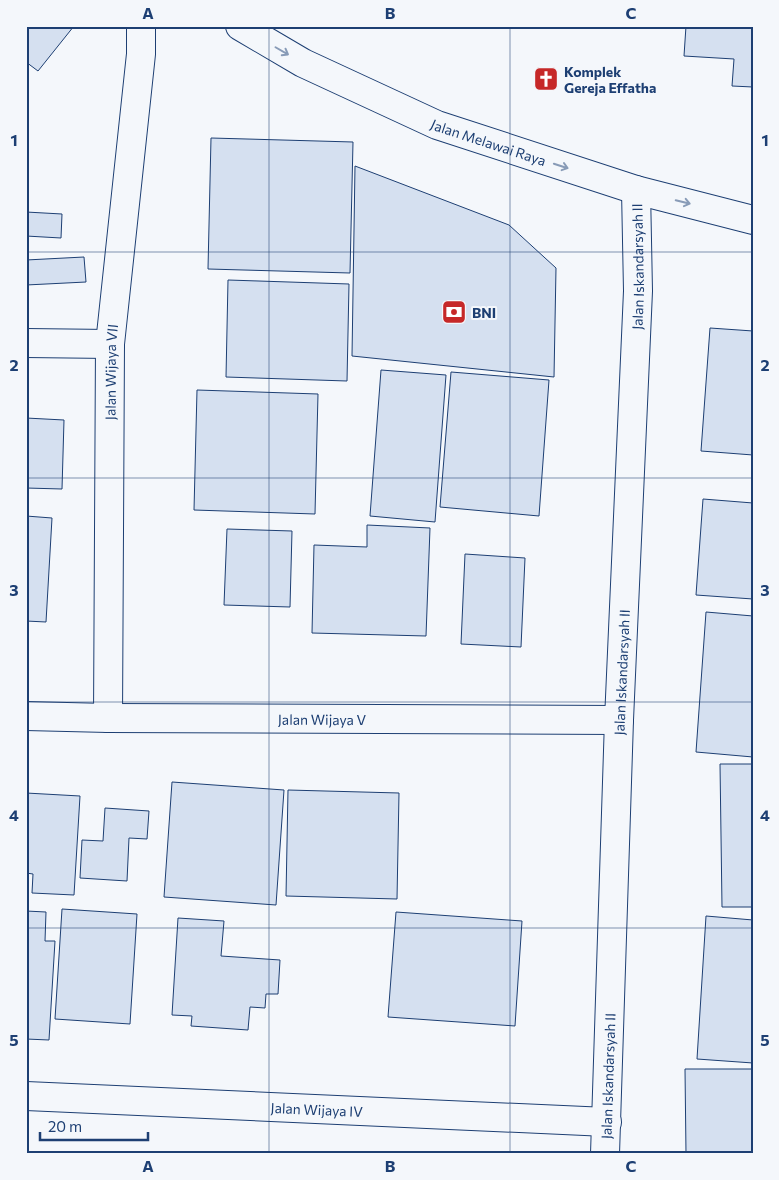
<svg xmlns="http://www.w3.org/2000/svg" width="779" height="1180" viewBox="0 0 779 1180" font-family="Commissioner,sans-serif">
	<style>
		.building { fill: #d5e0f0; stroke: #1d3f73 }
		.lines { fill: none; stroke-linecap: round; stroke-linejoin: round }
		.street-casing { stroke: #1d3f73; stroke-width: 30 }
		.secondary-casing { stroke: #1d3f73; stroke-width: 30 }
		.street { stroke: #f4f7fb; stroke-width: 28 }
		.secondary { stroke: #f4f7fb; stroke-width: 28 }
		.oneway { stroke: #889bb7 }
		.grid { fill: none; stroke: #1d3f73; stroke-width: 1; stroke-opacity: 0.55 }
		.labels { text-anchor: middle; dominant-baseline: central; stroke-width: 4; stroke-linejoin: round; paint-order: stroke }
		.poi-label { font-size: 14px; font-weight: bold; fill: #1d3f73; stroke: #f4f7fb; text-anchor: start }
		.street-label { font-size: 14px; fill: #1d3f73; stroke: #f4f7fb }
		.neatline { fill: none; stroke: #1d3f73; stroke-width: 2 }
		.grid-label { font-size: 16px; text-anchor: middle; font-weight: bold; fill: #1d3f73 }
	</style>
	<rect width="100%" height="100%" fill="#f4f7fb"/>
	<g class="building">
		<path d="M26,26H74L38,71L26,62Z"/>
		<path d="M686,26H753V87L732,86L734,59L684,56Z"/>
		<path d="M211,138L353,142L350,273L208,269Z"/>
		<path d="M355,166L509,225L556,268L554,377L352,356Z"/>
		<path d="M26,212L62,214L61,238L26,236Z"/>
		<path d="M84,257L86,282L26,285V260Z"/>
		<path d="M228,280L349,284L347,381L226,377Z"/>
		<path d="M710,328L753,331V455L701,451Z"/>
		<path d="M381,370L446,375L435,522L370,516Z"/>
		<path d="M451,372L549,380L539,516L440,507Z"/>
		<path d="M197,390L318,394L315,514L194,510Z"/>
		<path d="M26,418L64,420L62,489L26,488Z"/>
		<path d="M703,499L753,503V599L696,595Z"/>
		<path d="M26,516L52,518L46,622L26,621Z"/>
		<path d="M367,525L430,528L426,636L312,633L314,545L367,547Z"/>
		<path d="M227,529L292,531L290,607L224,605Z"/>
		<path d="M465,554L525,558L521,647L461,644Z"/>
		<path d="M706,612L753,616V757L696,752Z"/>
		<path d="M720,764H753V907H722Z"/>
		<path d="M172,782L284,790L276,905L164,897Z"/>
		<path d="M288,790L399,793L397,899L286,896Z"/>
		<path d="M26,793L80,796L74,895L32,893L33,874L26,873Z"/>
		<path d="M105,808L149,811L147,839L129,838L127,881L80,878L82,840L103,841Z"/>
		<path d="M62,909L137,914L130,1024L55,1019Z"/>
		<path d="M26,911L46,912L45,941H55L49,1040L26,1039Z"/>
		<path d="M396,912L522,921L515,1026L388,1017Z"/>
		<path d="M706,916L753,920V1063L697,1059Z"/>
		<path d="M178,918L224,921L221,956L280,960L278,994H266L265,1008L250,1007L248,1030L191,1026L192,1016L172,1015Z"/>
		<path d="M685,1069H753V1154H686Z"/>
	</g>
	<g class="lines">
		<defs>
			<g id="street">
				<path d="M26,343L110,344"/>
				<path id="s1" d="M26,716L108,718L619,720"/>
				<path id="s2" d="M108,718L110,344L141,54V26"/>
				<path id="s3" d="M26,1096L607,1122"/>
				<path id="s4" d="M605,1154L619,720L638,291L636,190"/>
			</g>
			<g id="secondary">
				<path id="s5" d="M240,26L303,63L437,125L636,190L753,220"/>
			</g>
		</defs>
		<use href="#street" class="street-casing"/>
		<use href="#secondary" class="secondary-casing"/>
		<use href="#street" class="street"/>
		<use href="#secondary" class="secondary"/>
	</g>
	<defs><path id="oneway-shaft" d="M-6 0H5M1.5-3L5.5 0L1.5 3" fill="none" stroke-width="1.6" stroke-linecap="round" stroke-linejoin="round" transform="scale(1.25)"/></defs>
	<g class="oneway">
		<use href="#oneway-shaft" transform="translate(282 51) rotate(30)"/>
		<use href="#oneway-shaft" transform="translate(561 166) rotate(18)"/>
		<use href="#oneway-shaft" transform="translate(683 202) rotate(14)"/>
	</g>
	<path class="grid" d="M269,26V1154M510,26V1154M26,252H753M26,478H753M26,702H753M26,928H753"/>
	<defs>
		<symbol id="church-square" viewBox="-11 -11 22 22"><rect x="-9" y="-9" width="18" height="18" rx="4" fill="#c62828" stroke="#f4f7fb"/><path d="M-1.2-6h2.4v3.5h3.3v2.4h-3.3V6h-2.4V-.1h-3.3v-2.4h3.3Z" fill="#fff"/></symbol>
		<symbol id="bank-square" viewBox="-11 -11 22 22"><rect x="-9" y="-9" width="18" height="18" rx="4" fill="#c62828" stroke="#f4f7fb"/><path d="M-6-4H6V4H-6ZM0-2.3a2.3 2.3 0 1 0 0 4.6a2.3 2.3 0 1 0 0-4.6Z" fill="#fff"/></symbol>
	</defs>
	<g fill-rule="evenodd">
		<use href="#church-square" x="532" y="65" width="28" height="28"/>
		<use href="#bank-square" x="440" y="298" width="28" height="28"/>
	</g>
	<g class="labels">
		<g class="poi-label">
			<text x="564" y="71">Komplek<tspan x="564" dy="16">Gereja Effatha</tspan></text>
			<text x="472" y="312">BNI</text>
		</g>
		<g class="street-label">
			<text stroke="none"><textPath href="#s5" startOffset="275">Jalan Melawai Raya</textPath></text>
			<text stroke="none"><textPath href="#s4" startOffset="888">Jalan Iskandarsyah II</textPath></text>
			<text stroke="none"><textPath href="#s2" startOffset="346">Jalan Wijaya VII</textPath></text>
			<text stroke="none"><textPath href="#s4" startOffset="482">Jalan Iskandarsyah II</textPath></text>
			<text stroke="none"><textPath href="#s1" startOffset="296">Jalan Wijaya V</textPath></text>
			<text stroke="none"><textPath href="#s4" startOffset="78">Jalan Iskandarsyah II</textPath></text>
			<text stroke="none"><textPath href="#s3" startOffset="291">Jalan Wijaya IV</textPath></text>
		</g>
	</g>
	<rect width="779" height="1180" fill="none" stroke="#f4f7fb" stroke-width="55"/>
	<path d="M40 1132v8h108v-8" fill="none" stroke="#1d3f73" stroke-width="2.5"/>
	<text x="48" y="1132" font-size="15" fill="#1d3f73" stroke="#f4f7fb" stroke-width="4" paint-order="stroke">20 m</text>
	<rect x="28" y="28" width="724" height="1124" class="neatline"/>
	<g class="grid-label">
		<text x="148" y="19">A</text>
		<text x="390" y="19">B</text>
		<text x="631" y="19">C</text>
		<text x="14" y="146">1</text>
		<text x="765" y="146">1</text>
		<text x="14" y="371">2</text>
		<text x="765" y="371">2</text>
		<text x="14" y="596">3</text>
		<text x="765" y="596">3</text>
		<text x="14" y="821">4</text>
		<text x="765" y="821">4</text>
		<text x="14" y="1046">5</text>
		<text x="765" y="1046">5</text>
		<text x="148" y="1172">A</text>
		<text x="390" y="1172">B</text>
		<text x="631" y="1172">C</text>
	</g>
</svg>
